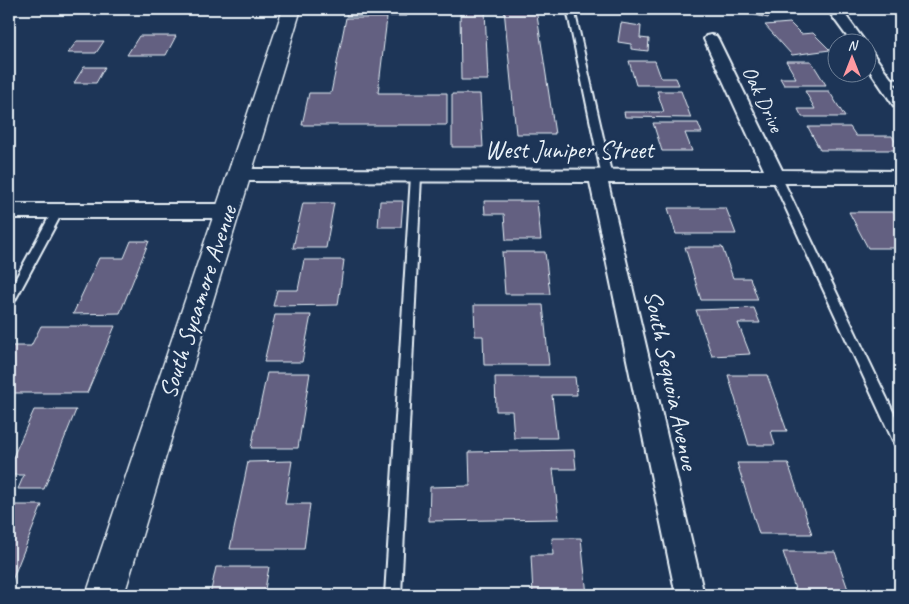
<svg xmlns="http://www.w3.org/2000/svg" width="909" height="604" viewBox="0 0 909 604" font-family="Caveat,sans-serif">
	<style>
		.building { fill: #646181; stroke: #e8f1f8 }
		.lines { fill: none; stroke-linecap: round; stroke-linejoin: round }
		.lane-casing { stroke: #e8f1f8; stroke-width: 4 }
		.street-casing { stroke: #e8f1f8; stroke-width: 4 }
		.secondary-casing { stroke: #e8f1f8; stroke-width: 3 }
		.lane { fill: #1d3557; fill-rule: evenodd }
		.street { fill: #1d3557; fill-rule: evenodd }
		.secondary { fill: #1d3557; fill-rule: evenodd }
		.labels { text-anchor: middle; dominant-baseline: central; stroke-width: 5; stroke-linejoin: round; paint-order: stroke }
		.far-street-label { font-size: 21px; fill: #e8f1f8; stroke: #1d3557 }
		.street-label { font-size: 25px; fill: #e8f1f8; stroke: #1d3557 }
	</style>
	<rect width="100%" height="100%" fill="#1d3557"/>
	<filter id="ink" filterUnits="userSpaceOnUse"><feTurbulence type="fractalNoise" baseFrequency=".02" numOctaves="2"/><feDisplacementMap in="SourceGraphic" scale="10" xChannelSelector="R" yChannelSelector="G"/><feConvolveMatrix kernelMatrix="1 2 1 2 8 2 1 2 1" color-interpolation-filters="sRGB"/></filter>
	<g filter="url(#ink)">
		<g class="building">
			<path d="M347,9H407V16H346Z"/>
			<path d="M460,9H485L488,80H461Z"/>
			<path d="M504,9H536L555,134H516Z"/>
			<path d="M730,9H772L768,18Z"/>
			<path d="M346,18H387L378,93H447V125H302L309,93H331Z"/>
			<path d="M621,23L641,26L640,38L649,39L648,51L631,49V44L618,42Z"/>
			<path d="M790,23L801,34L813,33L830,50L792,55L765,25Z"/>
			<path d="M139,36H176L166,55H127Z"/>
			<path d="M77,41H104L96,53H68Z"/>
			<path d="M629,61H655L661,78H676L679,85H636Z"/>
			<path d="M786,61H811L826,85H784L780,78H796Z"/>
			<path d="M84,67H105L96,83H74Z"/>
			<path d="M657,91H681L691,118L625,117L624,112H664Z"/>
			<path d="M805,91H829L845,117H802L798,109H815Z"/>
			<path d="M452,94H480L483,147H452Z"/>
			<path d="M653,123H698L702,133H685L692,151H662Z"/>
			<path d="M808,127H850L856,136H892L900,150H820Z"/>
			<path d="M380,201H403L401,227H378Z"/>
			<path d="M484,201H537L541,240H506L504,214H485Z"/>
			<path d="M303,203H334L326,248H293Z"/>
			<path d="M668,208H726L736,234H676Z"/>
			<path d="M849,212H900V248H868Z"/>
			<path d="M131,241H149L120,313L73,314L99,258H124Z"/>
			<path d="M685,247H722L733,278H750L758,300H701Z"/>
			<path d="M502,252H545L550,294H505Z"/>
			<path d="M304,260H344L338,305L273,306L277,290H298Z"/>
			<path d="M474,305H543L549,365H484L483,336H475Z"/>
			<path d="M754,308L760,323H738L750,354L712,356L696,310Z"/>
			<path d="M275,315H311L302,362H264Z"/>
			<path d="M41,326H115L87,393H9V346H31Z"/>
			<path d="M267,373H310L298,448H251Z"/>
			<path d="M728,375H767L787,431H771L775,445H749Z"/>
			<path d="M495,377H575L577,395H552L557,438H514L512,411H496Z"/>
			<path d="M34,410H76L44,489H18L24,475H9V466Z"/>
			<path d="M574,450L576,469H553L559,519L429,521L430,487L470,486L469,452Z"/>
			<path d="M292,461L285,504H310L304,549H230L248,462Z"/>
			<path d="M737,463H788L812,534H759Z"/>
			<path d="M13,505H42L9,588V515Z"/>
			<path d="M552,538H581L587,595H533L531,555H553Z"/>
			<path d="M783,552H835L850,595H797Z"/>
			<path d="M216,567H269L264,595H210Z"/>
		</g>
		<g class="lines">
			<defs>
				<g id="lane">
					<path d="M567,9H574L612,177L607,180L602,177Z"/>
					<path d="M886,78L900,80V84L883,83V79Z"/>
					<path d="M416,173L421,176L401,595H385L411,176Z"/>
					<path d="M776,173L781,176L900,426V446L895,445L771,176Z"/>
					<path d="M58,207L63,211L13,304L9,306V291L54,208Z"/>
				</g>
				<g id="street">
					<path d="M827,9H841L865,42H851Z"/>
					<path d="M711,35L716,36L718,39L782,170L900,171V183H608L704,595H676L590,182L238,181L232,180L229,175L232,170L238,169L764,170L704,39L706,36Z"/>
					<path d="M866,50L871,51L900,91V107L894,106L866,65Z"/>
					<path d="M9,204H227L234,206L236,211L234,216L227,218H9Z"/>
				</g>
				<path id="secondary" d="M283,9H301L124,595H86Z"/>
			</defs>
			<use href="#lane" class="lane-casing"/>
			<use href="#street" class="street-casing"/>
			<use href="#secondary" class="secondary-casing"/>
			<use href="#lane" class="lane"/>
			<use href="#street" class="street"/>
			<use href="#secondary" class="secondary"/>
		</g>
	</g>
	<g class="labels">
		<g class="far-street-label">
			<text transform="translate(763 99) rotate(65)">Oak Drive</text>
		</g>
		<g class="street-label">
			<text x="569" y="150">West Juniper Street</text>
			<text transform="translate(198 302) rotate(-72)">South Sycamore Avenue</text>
			<text transform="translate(671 380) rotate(78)">South Sequoia Avenue</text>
		</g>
	</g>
	<rect width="909" height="604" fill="none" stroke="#1d3557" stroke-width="30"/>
	<rect x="15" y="15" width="879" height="574" fill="none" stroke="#e8f1f8" stroke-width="2" filter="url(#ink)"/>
	<g transform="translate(852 58)"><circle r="24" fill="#1d3557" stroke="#6e8097"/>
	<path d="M0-4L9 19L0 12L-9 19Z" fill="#ff9aa2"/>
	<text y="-8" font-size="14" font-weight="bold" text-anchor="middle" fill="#e8f1f8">N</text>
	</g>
</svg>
